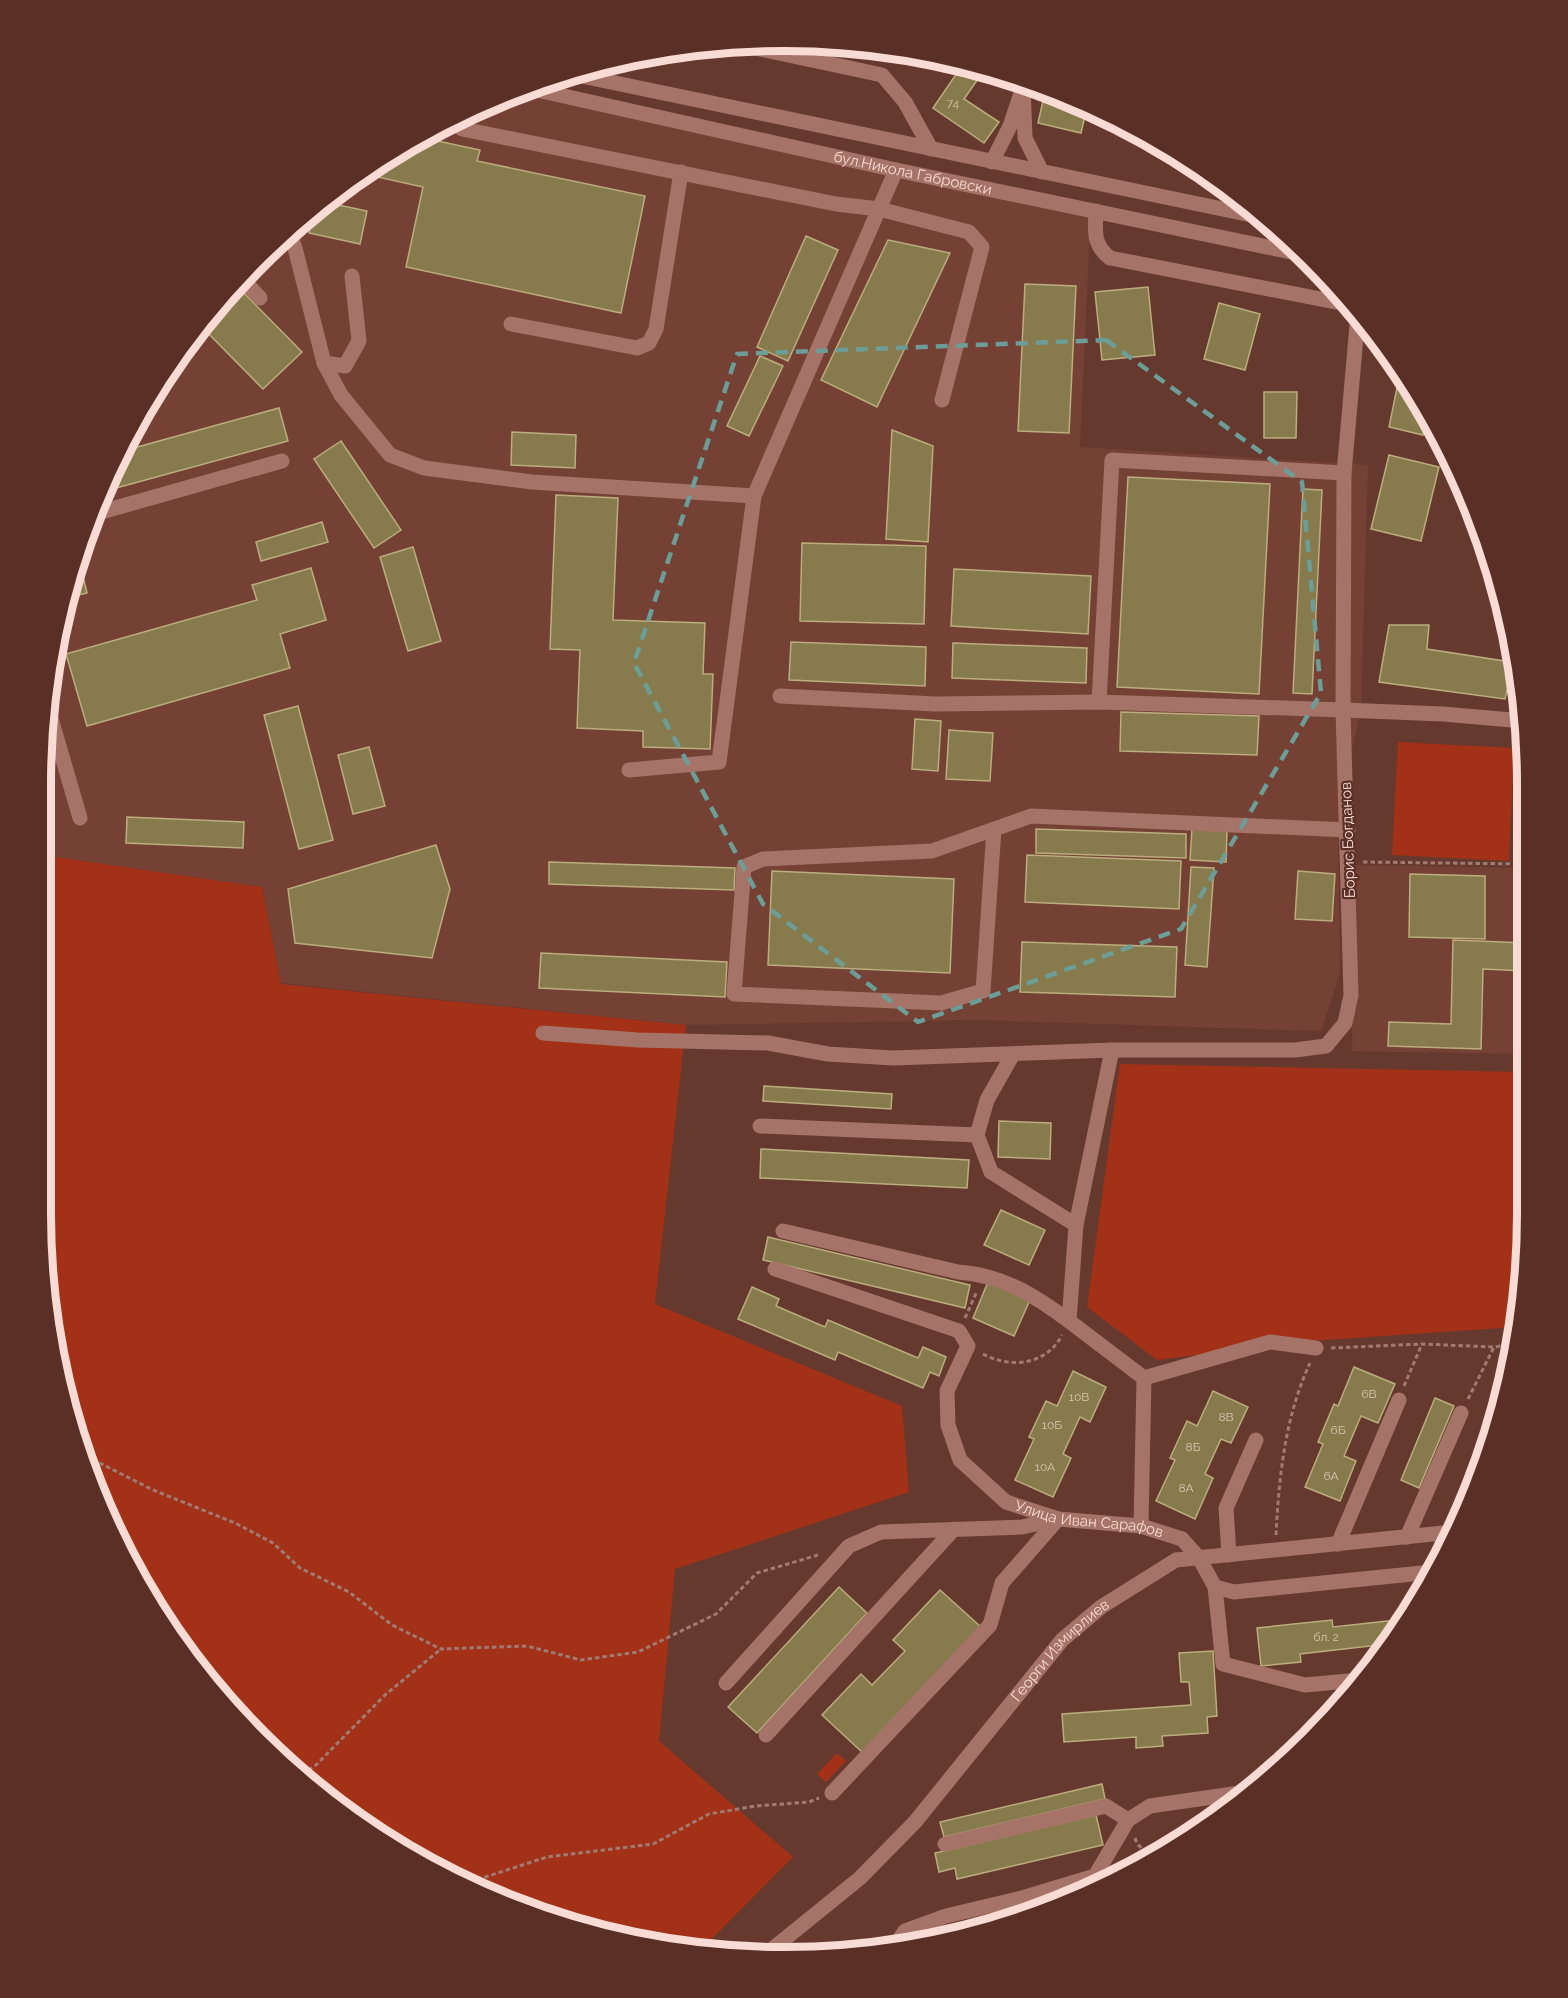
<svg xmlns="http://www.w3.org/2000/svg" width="1568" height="1998" viewBox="0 0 1568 1998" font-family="Raleway,sans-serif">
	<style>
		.built { fill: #754135 }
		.green { fill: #a23118 }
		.building { fill: #877a4c; stroke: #bbad7d; stroke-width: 1.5 }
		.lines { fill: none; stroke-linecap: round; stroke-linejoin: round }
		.path { stroke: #a17b72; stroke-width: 3; stroke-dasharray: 4.5 3; stroke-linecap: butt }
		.minor { stroke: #a57367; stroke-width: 15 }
		.marked { fill: none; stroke: #6c9e97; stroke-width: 4.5; stroke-dasharray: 12 8; stroke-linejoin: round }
		.labels { text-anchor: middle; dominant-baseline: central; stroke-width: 4.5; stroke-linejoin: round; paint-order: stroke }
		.number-label { font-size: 12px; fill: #dcc3b2 }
		.street-label { font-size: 15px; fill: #f8dbd4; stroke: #5a2f25 }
		.rim { fill: none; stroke: #f8dbd4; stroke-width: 8 }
	</style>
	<rect width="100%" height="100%" fill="#66392f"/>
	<g class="built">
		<path d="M528,88L1096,211L1090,229L1080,447L1368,465L1361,708L1338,814L1340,973L1321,1031L975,1020L686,1025L281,983L262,887L42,855V736L80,545L140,413L194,331L294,225L412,140Z"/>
		<path d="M1355,865L1526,868L1527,1054L1352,1051Z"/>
	</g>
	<g class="green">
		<path d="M1398,742L1514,748L1509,861L1392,855Z"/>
		<path d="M1518,752L1526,753V860H1516Z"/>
		<path d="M42,855L262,887L281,984L686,1025L655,1304L902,1406L909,1492L675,1569L659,1741L793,1857L704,1947L592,1932L413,1858L259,1740L140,1586L66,1407L41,1214Z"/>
		<path d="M1120,1064L1527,1072V1214L1516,1327L1311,1341L1157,1360L1087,1307Z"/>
		<path d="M837,1753L846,1761L826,1782L817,1774Z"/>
	</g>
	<g class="building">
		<path d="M961,67L978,79L964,99L999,122L984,143L933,108Z"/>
		<path d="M1045,92L1087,107L1081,133L1038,123Z"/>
		<path d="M419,137L480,150L477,161L645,196L621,313L406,267L423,187L364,174Z"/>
		<path d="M329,199V203L367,211L360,244L309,233L311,221L307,216Z"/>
		<path d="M806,236L838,250L788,361L757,347Z"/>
		<path d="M888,240L950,253L877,407L821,380Z"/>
		<path d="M1025,284L1076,286L1069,433L1018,431Z"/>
		<path d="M237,286L302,352L263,389L200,325Z"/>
		<path d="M1148,287L1155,355L1102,360L1095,292Z"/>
		<path d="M1219,303L1260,314L1245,370L1204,359Z"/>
		<path d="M760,356L783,366L749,436L727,426Z"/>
		<path d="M1400,373L1428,412L1423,435L1389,427Z"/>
		<path d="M1264,392H1297L1296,438H1264Z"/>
		<path d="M279,408L288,441L105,491L123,451Z"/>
		<path d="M892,430L933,446L928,542L886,539Z"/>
		<path d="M512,432L576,435L575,468L511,465Z"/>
		<path d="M341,441L401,530L374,548L314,459Z"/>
		<path d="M1389,455L1439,467L1421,541L1371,529Z"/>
		<path d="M1128,477L1270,484L1259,694L1117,687Z"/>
		<path d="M1303,489L1322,490L1312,694L1293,693Z"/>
		<path d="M556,495L618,498L613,620L705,623L703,674H713L710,749L643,747V731L577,728L580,650L550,649Z"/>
		<path d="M322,522L328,542L261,561L256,542Z"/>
		<path d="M802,543L926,546L924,624L800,621Z"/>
		<path d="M413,547L441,641L408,651L380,557Z"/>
		<path d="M78,556L87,593L71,597L70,595Z"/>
		<path d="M311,568L326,620L280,634L290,668L87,726L66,654L257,600L252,585Z"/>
		<path d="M954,569L1091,576L1088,634L951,626Z"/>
		<path d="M1389,625H1429L1427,649L1511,662L1517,691L1507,690L1505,699L1379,682Z"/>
		<path d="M791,642L926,647L925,686L789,680Z"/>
		<path d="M953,643L1087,648L1086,683L952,678Z"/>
		<path d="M298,706L333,840L299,849L264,715Z"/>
		<path d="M1121,712L1259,716L1257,755L1120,751Z"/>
		<path d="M915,719L941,721L938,771L912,769Z"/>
		<path d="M949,730L993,733L990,781L946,779Z"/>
		<path d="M369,747L385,806L353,814L338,755Z"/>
		<path d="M127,817L244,822L243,848L126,843Z"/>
		<path d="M1192,828L1227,830L1226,862L1190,860Z"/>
		<path d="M1036,829L1186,834V858L1036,853Z"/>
		<path d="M436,845L450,889L432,958L295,943L288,889Z"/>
		<path d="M1027,855L1181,861L1179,909L1025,902Z"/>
		<path d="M549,862L735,868L734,890L549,884Z"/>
		<path d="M1191,867L1214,868L1207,967L1185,965Z"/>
		<path d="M772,871L954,879L950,973L768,965Z"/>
		<path d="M1298,871L1335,874L1332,921L1295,919Z"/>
		<path d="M1410,874L1485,876V939L1409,937Z"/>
		<path d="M1453,940L1527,943V971L1483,969L1481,1049L1388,1046L1389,1022L1451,1024Z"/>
		<path d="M1022,942L1177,947L1175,997L1020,992Z"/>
		<path d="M541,953L727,962L725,997L539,988Z"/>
		<path d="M764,1086L892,1094L891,1109L763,1101Z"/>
		<path d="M999,1121L1051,1123L1050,1159L998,1157Z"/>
		<path d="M761,1149L969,1160L967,1188L760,1178Z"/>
		<path d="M1001,1210L1045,1230L1029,1265L984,1245Z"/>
		<path d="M768,1237L970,1285L965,1308L763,1260Z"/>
		<path d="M988,1282L1030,1300L1014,1336L973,1318Z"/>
		<path d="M752,1287L779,1299L776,1306L825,1327L828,1320L918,1358L923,1347L946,1357L939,1376L930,1372L923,1388L838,1352L835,1360L738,1319Z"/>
		<path d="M1354,1367L1395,1384L1378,1423L1361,1416L1344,1456L1356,1461L1340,1501L1305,1487L1323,1444L1318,1442L1334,1404L1338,1406Z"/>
		<path d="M1073,1371L1106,1387L1090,1422L1080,1417L1063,1454L1071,1458L1053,1497L1015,1480L1034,1439L1029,1437L1046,1401L1057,1406Z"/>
		<path d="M1504,1388V1389L1492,1427L1488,1426Z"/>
		<path d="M1213,1391L1248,1407L1231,1443L1221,1439L1205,1474L1213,1478L1195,1519L1156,1501L1175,1460L1170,1458L1187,1421L1197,1426Z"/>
		<path d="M1435,1398L1454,1406L1419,1488L1401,1480Z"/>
		<path d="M839,1587L867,1613L757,1733L728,1707Z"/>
		<path d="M940,1590L981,1627L863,1753L822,1715L861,1674L872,1685L905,1651L893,1640Z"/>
		<path d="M1406,1619L1380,1654L1379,1645L1300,1654L1301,1662L1261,1666L1257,1628L1332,1620L1333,1627Z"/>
		<path d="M1213,1651L1217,1716L1207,1717L1208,1733L1162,1736L1163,1746L1136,1748V1737L1064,1742L1062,1714L1191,1705L1189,1682H1181L1179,1653Z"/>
		<path d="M1102,1784L1105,1799L944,1837L940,1822Z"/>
		<path d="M1096,1815L1103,1845L957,1879L955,1868L939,1872L935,1853Z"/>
		<path d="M1196,1827L1180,1839L1179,1829Z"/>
	</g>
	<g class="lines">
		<g class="path">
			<path d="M1363,862L1526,864"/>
			<path d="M965,1318L977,1291"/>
			<path d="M1331,1348L1422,1344L1494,1347L1515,1344"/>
			<path d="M983,1354C1010,1369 1047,1365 1062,1335"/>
			<path d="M1404,1386L1422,1344"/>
			<path d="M1468,1399L1494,1347"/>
			<path d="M86,1456L153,1490L235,1523L273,1543L300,1568L349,1592L392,1625L441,1649L527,1646L581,1660L638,1652L716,1614L757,1573L818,1555"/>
			<path d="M1276,1535C1279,1476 1285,1417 1310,1363"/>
			<path d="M302,1774L316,1765L385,1695L441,1649"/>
			<path d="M1135,1838L1137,1844L1154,1858"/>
			<path d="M470,1882L547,1857L653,1844L709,1814L756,1806L809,1802L819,1798"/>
		</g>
		<g class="minor">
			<path d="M742,45L882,75L905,102L931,149"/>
			<path d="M572,74L1261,217"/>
			<path d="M1023,84L1025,138L1042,172"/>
			<path id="s1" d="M528,88L896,170L1301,254"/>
			<path d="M462,129L836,204L879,209L969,232L982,247L942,400"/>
			<path d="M992,162L1010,126L1020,96"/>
			<path d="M1096,211C1095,232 1093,245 1110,258L1351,305"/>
			<path d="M288,232L295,248L324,363L345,366L359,341L352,276"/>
			<path d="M243,280L260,298"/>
			<path d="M511,324L637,348L649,343L656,329L681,172"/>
			<path d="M324,363L341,395L390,455L424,468L532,482L754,496"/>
			<path d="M94,514L282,461"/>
			<path d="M780,696L935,704L1099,702L1343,710L1443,714L1523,721"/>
			<path d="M1099,702L1112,460L1344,473"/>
			<path d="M48,708L80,818"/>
			<path d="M629,770L719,762L754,496L896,170"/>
			<path d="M994,829L983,991L941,1003L734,994L744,867L763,859L932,851L1031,816L1348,830"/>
			<path d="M543,1033L638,1040L768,1043L828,1054L893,1058L1112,1050H1295L1326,1046L1345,1023L1351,995L1343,710L1344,473L1358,314"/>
			<path d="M1013,1054L987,1100L977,1135L991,1172L1076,1225L1069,1321L1144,1378L1141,1526"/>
			<path d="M760,1126L977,1135"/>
			<path d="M1076,1225L1112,1050"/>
			<path d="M783,1231L958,1272C1002,1275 1034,1295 1069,1321"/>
			<path id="s2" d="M775,1269L959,1331L968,1346L947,1391L948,1425L960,1460L1006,1502L1058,1519L1141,1526L1182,1539L1199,1558L1215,1587L1223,1664L1305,1685L1359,1680"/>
			<path d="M1144,1378L1270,1342L1316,1348"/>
			<path d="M1407,1537L1461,1413"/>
			<path d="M1338,1544L1399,1400"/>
			<path d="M1229,1555L1226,1508L1256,1440"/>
			<path d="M1215,1587L1234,1592L1432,1572"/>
			<path d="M726,1683L849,1546L881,1532L1022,1527L1058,1519"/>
			<path d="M766,1735L954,1529"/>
			<path d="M832,1793L990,1625L1002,1583L1058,1519"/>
			<path d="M945,1844L1106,1806L1128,1820"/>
			<path d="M897,1943L905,1931L946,1916L1022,1898L1095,1876L1128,1820L1150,1806L1240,1793"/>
			<path id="s3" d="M765,1955L860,1878L915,1822L1062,1640L1101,1607L1176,1560L1453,1532"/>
		</g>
	</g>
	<path class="marked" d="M1106,340L1302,482L1321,693L1181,929L918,1022L763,904L634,663L737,354Z"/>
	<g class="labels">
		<g class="number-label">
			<text x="953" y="103">74</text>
			<text x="1369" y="1394">6В</text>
			<text x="1079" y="1397">10В</text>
			<text x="1226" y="1417">8В</text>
			<text x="1052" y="1425">10Б</text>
			<text x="1338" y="1430">6Б</text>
			<text x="1193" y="1447">8Б</text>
			<text x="1045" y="1467">10А</text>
			<text x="1331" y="1476">6А</text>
			<text x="1186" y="1488">8А</text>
			<text x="1326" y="1637">бл. 2</text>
		</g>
		<g class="street-label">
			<text stroke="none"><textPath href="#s1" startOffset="394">бул.Никола Габровски</textPath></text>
			<text transform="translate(1348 840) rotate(-92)">Борис Богданов</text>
			<text stroke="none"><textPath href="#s2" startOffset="480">Улица Иван Сарафов</textPath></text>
			<text stroke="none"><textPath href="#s3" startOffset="426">Георги Измирлиев</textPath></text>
		</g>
	</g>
	<path d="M0 0H1568V1998H0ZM784 51H784A733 733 0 0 1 1517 784V1214A733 733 0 0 1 784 1947H784A733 733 0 0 1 51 1214V784A733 733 0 0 1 784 51Z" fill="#5a2f25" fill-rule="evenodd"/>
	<path class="rim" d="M784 51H784A733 733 0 0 1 1517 784V1214A733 733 0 0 1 784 1947H784A733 733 0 0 1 51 1214V784A733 733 0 0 1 784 51Z"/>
</svg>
